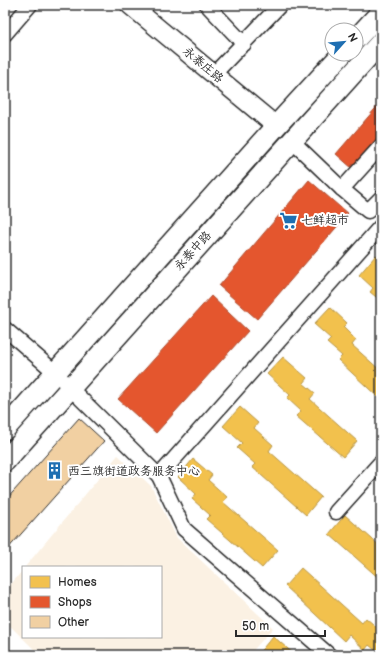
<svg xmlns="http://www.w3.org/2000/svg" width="386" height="660" viewBox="0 0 386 660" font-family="'Balsamiq Sans','LXGW WenKai TC',sans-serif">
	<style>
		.built { fill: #fbf1e3 }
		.homes { fill: #f2c14e; stroke: #b69444 }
		.shops { fill: #e4572e; stroke: #ac4a2d }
		.building { fill: #f1d0a2; stroke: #2b2b2b }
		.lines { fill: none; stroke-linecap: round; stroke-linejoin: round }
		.minor-casing { stroke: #2b2b2b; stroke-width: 17 }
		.tertiary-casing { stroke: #2b2b2b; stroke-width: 21 }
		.secondary-casing { stroke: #2b2b2b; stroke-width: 23 }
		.minor { stroke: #fff; stroke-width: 14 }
		.tertiary { stroke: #fff; stroke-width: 18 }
		.secondary { stroke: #fff; stroke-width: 20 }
		.labels { text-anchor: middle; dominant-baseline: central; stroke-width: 4; stroke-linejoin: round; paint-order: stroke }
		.street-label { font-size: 12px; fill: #2b2b2b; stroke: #fff }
		.poi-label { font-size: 12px; fill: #2b2b2b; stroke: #fff; text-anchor: start }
	</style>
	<rect width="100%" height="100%" fill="#fff"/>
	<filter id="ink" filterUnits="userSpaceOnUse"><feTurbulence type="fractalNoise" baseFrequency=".025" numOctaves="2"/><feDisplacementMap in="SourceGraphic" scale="8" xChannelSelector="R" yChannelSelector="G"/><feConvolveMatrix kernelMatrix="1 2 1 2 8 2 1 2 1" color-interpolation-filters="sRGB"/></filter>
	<g filter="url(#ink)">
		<path class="built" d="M118,455L151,486L177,538L273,628L249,655H40L5,621V591L23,570V637H161V567H25Z"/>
		<g class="homes">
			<path d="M376,255L381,259V301L370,292L373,288L359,275Z"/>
			<path d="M330,307L347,323L343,327L356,340L352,345L381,371V400L338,360L342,356L327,343L331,339L314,324Z"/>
			<path d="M283,357L307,378L303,383L315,393L310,399L357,441L343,457L296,416L301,411L287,398L290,395L267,374Z"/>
			<path d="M240,407L258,423L254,428L273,445L269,451L321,497L306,515L252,467L255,464L237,448L242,443L223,426Z"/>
			<path d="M193,459L212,475L208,480L227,497L223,502L278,550L262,568L206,519L210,515L192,499L196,494L178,477Z"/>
			<path d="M345,515L381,547V580L329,534Z"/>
			<path d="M301,568L362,623L366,618L381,631V655L369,645L365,650L349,635L344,641L285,586Z"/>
			<path d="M273,636L295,655H261L259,653Z"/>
		</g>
		<g class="shops">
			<path d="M381,102V138L353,169L336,154Z"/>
			<path d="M309,180L348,214L257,319L219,286Z"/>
			<path d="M211,296L248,331L156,433L118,399Z"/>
		</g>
		<path class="building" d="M79,418L104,441L5,552V501Z"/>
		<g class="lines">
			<defs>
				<g id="minor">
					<path d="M207,5L244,44"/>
					<path d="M5,34L30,5"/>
					<path d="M214,74L280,5"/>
					<path d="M292,141L342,189L368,211L381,198"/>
					<path d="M342,189L381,146"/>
					<path d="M5,329L56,373L70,388L159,476L184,529L329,655"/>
					<path d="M159,476L381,226"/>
					<path d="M336,512L381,462"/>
				</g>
				<path id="tertiary" d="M130,5L276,126"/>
				<g id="secondary">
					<path d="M356,39L381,12"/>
					<path d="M5,429L276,126L342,54"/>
					<path d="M5,461L381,42"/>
				</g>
			</defs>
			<use href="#minor" class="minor-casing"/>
			<use href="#tertiary" class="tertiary-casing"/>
			<use href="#secondary" class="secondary-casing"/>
			<use href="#minor" class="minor"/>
			<use href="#tertiary" class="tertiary"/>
			<use href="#secondary" class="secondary"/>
		</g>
	</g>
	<defs>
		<symbol id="supermarket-bare" viewBox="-9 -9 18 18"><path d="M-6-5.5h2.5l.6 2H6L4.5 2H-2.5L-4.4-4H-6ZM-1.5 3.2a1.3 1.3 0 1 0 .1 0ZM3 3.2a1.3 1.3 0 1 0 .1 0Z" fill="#1f6fb2" stroke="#fff" stroke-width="2.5" paint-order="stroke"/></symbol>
		<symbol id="building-bare" viewBox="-9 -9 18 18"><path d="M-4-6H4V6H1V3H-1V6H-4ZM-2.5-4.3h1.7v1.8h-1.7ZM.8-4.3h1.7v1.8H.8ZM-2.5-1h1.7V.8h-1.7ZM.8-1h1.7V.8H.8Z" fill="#1f6fb2" stroke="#fff" stroke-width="2.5" paint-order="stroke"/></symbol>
	</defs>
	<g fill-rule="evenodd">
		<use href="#supermarket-bare" x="276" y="208" width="25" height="25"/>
		<use href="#building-bare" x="42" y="458" width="25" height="25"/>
	</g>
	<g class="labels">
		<g class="street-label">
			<text transform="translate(203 65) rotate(40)">永泰庄路</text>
			<text transform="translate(193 251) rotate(-48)">永泰中路</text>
		</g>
		<g class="poi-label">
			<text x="301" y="220">七鲜超市</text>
			<text x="68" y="471">西三旗街道政务服务中心</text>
		</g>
	</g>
	<rect width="386" height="660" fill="none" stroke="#fff" stroke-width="20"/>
	<rect x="10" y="10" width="366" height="640" fill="none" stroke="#2b2b2b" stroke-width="1.5" filter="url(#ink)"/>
	<rect x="22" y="566" width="140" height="72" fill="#ffffff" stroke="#aaaaaa"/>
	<rect x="30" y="576" width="20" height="12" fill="#f2c14e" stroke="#aaaaaa"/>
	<text x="58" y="586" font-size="12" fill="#2b2b2b">Homes</text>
	<rect x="30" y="596" width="20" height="12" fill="#e4572e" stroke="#aaaaaa"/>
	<text x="58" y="606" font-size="12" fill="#2b2b2b">Shops</text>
	<rect x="30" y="616" width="20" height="12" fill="#f1d0a2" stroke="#aaaaaa"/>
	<text x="58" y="626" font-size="12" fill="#2b2b2b">Other</text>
	<g transform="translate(344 42) rotate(63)"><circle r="19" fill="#ffffff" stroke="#aaaaaa"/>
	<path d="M0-3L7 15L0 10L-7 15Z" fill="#1f6fb2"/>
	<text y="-6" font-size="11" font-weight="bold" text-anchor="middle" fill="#2b2b2b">N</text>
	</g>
	<path d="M236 630v6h89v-6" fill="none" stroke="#2b2b2b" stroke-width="2"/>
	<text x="242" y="630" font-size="12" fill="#2b2b2b" stroke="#ffffff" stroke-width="3" paint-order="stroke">50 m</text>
</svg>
